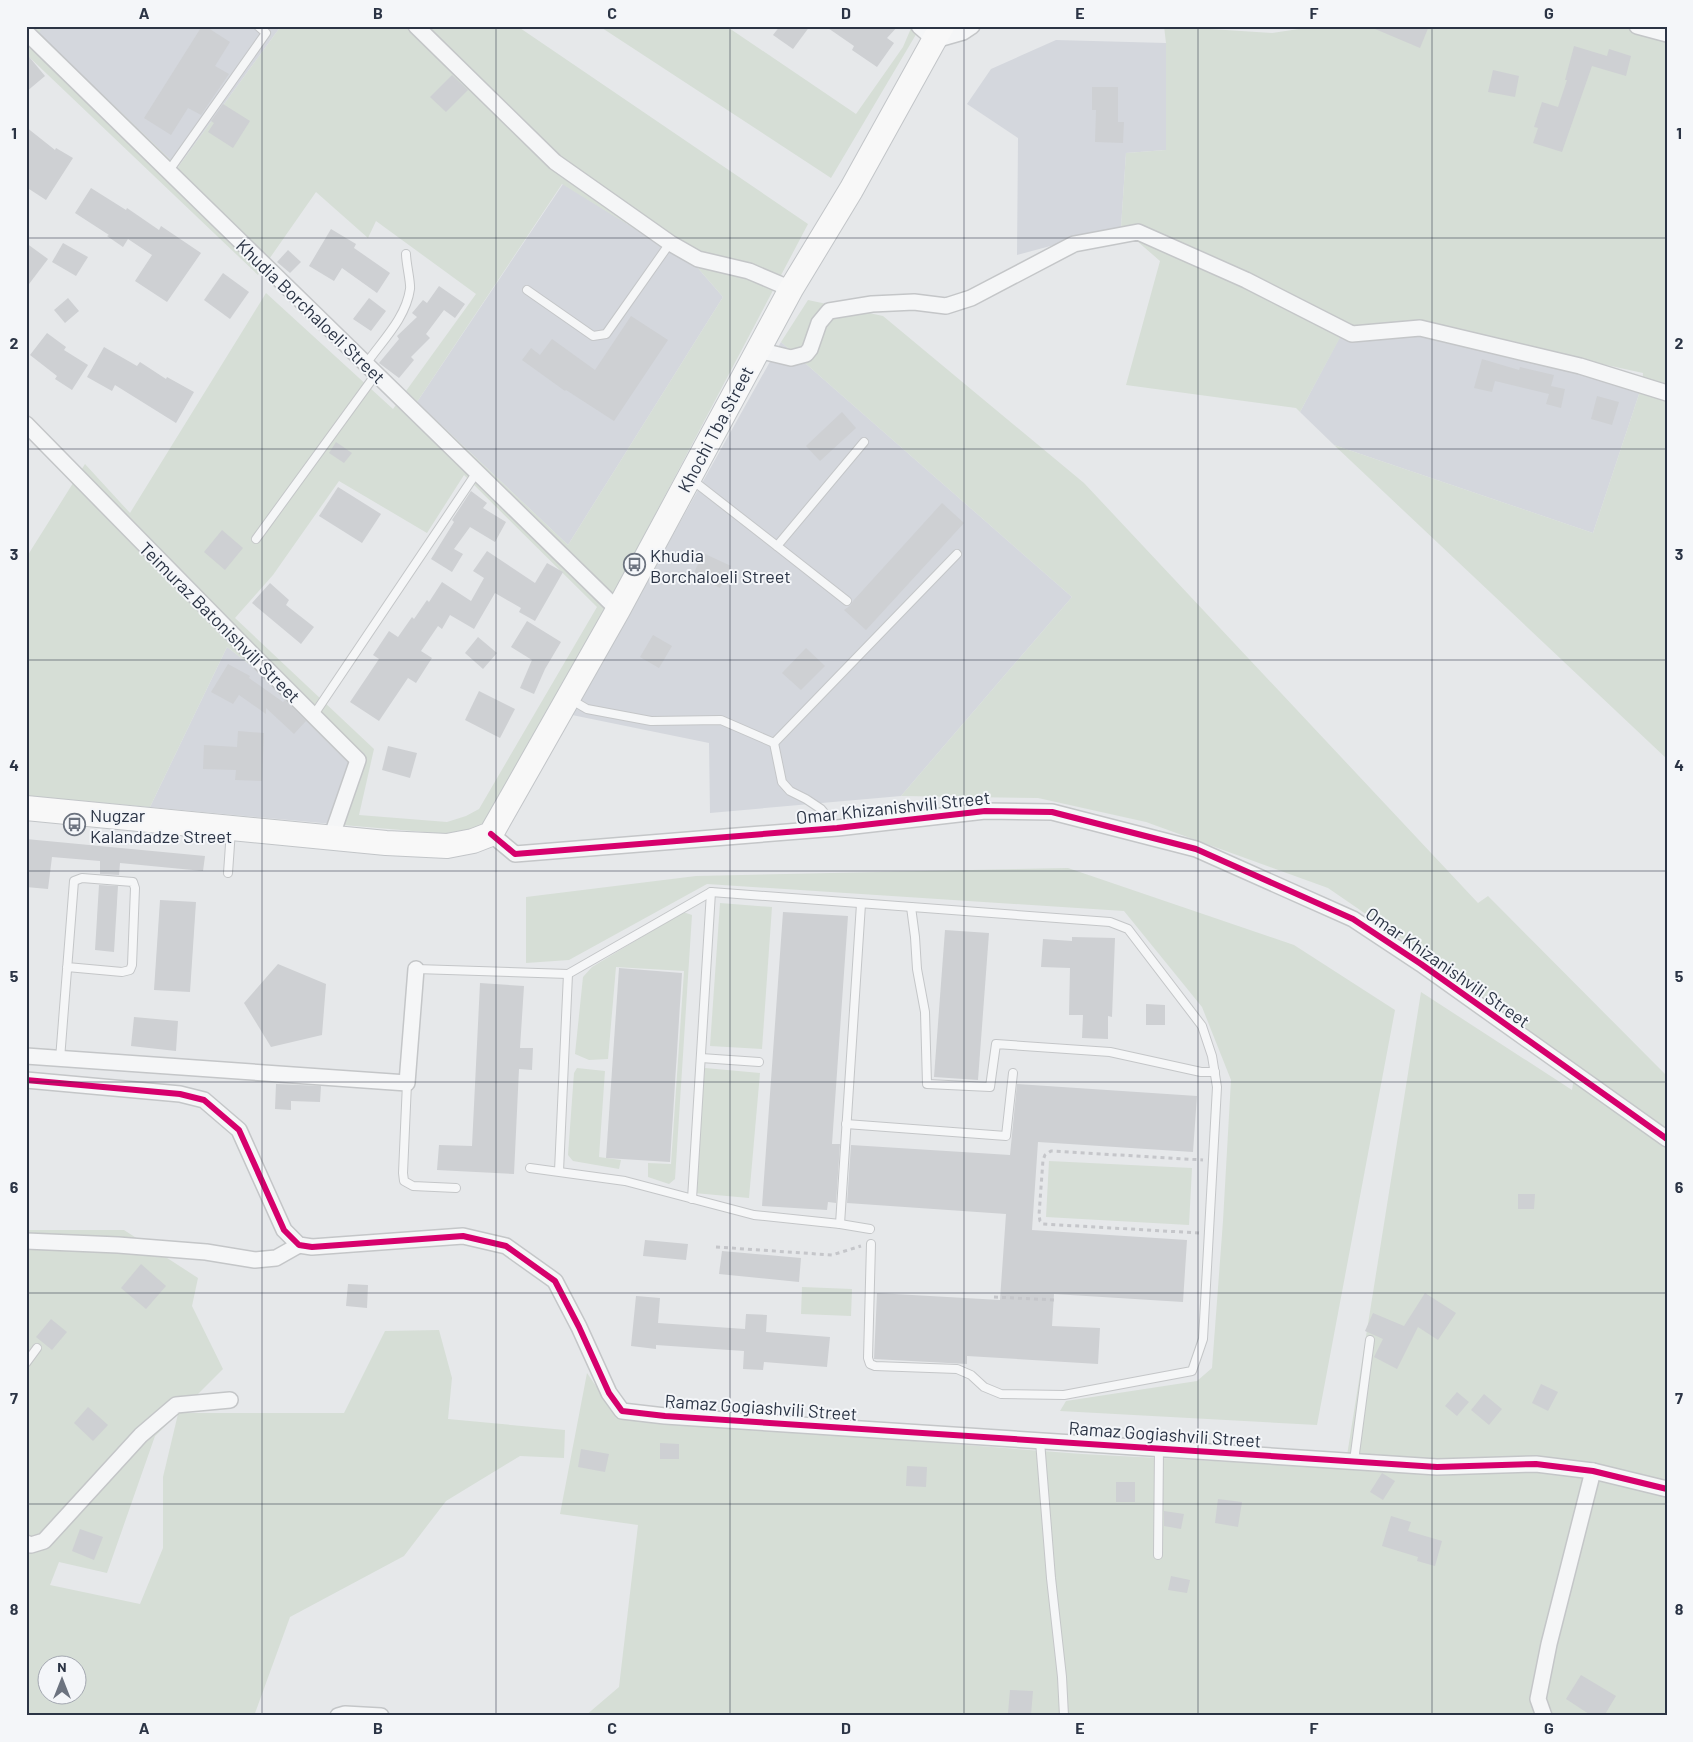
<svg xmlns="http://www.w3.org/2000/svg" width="1693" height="1742" viewBox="0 0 1693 1742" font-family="Barlow,sans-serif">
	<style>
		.built { fill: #d4d7dd }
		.green { fill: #d6ded6; fill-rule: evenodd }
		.building { fill: #ced0d3 }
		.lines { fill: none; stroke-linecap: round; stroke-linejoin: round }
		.lane-casing { stroke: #c4c6c8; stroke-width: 10 }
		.street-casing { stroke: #c4c6c8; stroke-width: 18 }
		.primary-casing { stroke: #c2c5c8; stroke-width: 26 }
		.path { stroke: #c5c6ca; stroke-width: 3; stroke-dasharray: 4 4; stroke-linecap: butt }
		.lane { stroke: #f5f6f7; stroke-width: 8 }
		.street { stroke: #f5f6f7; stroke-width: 15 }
		.primary { stroke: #f8f8f8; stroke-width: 24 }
		.cycleway-casing { stroke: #f4f6f9; stroke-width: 9 }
		.cycleway { stroke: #d6006c; stroke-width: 6 }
		.grid { fill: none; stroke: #2b3445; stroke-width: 1; stroke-opacity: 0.55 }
		.labels { text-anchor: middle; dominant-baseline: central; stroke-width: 4; stroke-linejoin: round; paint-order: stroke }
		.street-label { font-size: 18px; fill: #2b3445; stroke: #f4f6f9 }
		.poi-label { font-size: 18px; fill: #2b3445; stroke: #f4f6f9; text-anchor: start }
		.neatline { fill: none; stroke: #2b3445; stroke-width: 2 }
		.grid-label { font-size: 16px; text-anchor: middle; font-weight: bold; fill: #2b3445 }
	</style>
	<rect width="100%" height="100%" fill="#e6e8ea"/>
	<g class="built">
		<path d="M43,26H281L178,167L38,33Z"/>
		<path d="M1056,40L1166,43V150L1126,153L1121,227L1017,255L1018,138L967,104L991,69Z"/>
		<path d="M563,184L697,267L723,297L568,545L417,402Z"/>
		<path d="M1415,323L1642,385L1593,533L1334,445L1300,412L1343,331Z"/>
		<path d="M781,342L1072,597L901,796L710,813L709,743L572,715Z"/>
		<path d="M227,647L366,754L343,825L150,807Z"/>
	</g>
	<g class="green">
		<path d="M26,26H43L39,33L178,167L281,26H517L808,224L550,714L486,828L459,835L343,825L365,754L227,647L150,807L26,796V558L85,464L130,513L266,293L393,409L476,294L376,221L368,238L316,192L258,275L26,54ZM562,184L697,267L723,297L568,545L417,402ZM464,475L597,607L479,809L466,816L447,822L359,815L374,749L235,618L273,575L339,481L427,533Z"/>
		<path d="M599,26H726L856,114L903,47L912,26H921L831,178Z"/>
		<path d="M1164,26L1272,33L1319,26H1667V759L1334,445L1593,533L1642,385L1643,373L1415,323L1343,332L1300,412L1296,408L1126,385L1160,261L1121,227L1126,153L1166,150V43Z"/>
		<path d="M808,300L883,316L1084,483L1478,903L1488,896L1667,1076V1716H585L619,1687L638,1525L560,1514L587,1373L618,1418L1082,1454L1345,1468L1421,992L1572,1090L1576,1066L1424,954L1328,888L1146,822L1038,798L901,796L1072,597L781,342Z"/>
		<path d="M1068,868L1294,945L1395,1010L1317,1425L1060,1411L1066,1401L1197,1381L1212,1368L1223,1221L1231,1080L1202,1007L1124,911L707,884L569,960L526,963V897L696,876Z"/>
		<path d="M720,903L772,907L762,1049L710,1046Z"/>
		<path d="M683,912L692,915L675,1179L669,1184L648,1177V1163L671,1164L684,971L616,967L608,1059L589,1060L575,1054L583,977L592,967Z"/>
		<path d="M577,1068L605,1071L599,1157L621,1160L619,1169L573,1161L568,1155L574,1073Z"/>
		<path d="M705,1068L760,1073L749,1198L694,1193Z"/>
		<path d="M1049,1161L1192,1168L1189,1225L1046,1217Z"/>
		<path d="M26,1230H124L198,1278L192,1306L223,1369L179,1413H344L385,1331L439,1330L452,1378L448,1419L565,1430L564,1458L520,1456L446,1501L404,1556L290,1617L254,1716H26ZM178,1414L163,1477V1548L140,1604L50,1585L59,1562L107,1573L155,1436ZM48,1664H78V1694H48Z"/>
		<path d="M802,1287L852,1289L851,1316L801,1314Z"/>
	</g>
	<g class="building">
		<path d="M202,26H205L230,42L215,66L229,74L201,115L188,108L171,135L144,118Z"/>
		<path d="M780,26H810L793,49L773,35Z"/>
		<path d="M825,26H898L887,38L894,43L877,67L852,50L854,46Z"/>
		<path d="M1368,26H1429L1420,48Z"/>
		<path d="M1574,46L1607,56L1609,49L1631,56L1626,76L1592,66L1562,152L1533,143L1538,128L1534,127L1542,102L1558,107L1567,80H1565Z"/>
		<path d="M26,53L45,76L26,92Z"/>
		<path d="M1493,70L1519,76L1515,97L1488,92Z"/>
		<path d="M452,75L468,90L446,112L430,97Z"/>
		<path d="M1092,87H1118V122H1124L1123,143L1095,142L1096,110H1092Z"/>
		<path d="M223,104L250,121L233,148L208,132L214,123L211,121Z"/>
		<path d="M26,127L55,150L56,148L73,158L46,200L26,187Z"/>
		<path d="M91,188L126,210L127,208L159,230L161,226L201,253L167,302L135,281L152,255L128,239L123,247L107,236L109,235L75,213Z"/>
		<path d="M331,229L356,244L354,248L390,273L377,293L342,268L334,281L309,266Z"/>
		<path d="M26,243L48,259L26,288Z"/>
		<path d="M63,243L88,257L76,276L52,262Z"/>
		<path d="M288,250L301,262L290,273L277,262Z"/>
		<path d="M223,273L249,292L230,319L204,300Z"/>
		<path d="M439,286L465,304L455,318L444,310L426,334L430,338L411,357L414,360L399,378L379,363L399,339L397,336L417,317L412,313L423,300L427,303Z"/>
		<path d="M68,298L79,311L65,323L54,310Z"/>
		<path d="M369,298L386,311L371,331L353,319Z"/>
		<path d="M631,316L668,340L614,421L566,390L565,391L522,360L531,348L540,355L552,339L595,370Z"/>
		<path d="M47,333L66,347L64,350L88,365L72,390L55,379L57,376L30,355Z"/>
		<path d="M104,347L137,366L140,362L166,379L167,377L194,392L176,423L115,385L112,391L87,377Z"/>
		<path d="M1482,359L1519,370L1520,367L1554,375L1551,386L1565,389L1561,408L1546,404L1549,394L1495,381L1492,392L1474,388Z"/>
		<path d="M1597,396L1619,402L1612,425L1591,419Z"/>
		<path d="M842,412L856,428L820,461L806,446Z"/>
		<path d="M336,442L352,453L344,463L329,453Z"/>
		<path d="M338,487L381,514L362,543L319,516Z"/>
		<path d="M471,491L487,503L483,508L506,522L495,542L470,527L454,549L463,554L452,572L431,559L454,522L452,520Z"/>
		<path d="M942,503L964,523L866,630L844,610L851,605L853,601Z"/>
		<path d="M222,530L243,548L225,570L204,552Z"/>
		<path d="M487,551L535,583L547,563L563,572L535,621L519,612L521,608L495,593L474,629L450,615L442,629L438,626L421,651L432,658L416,683L408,678L379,721L350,702L379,659L373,655L389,631L398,637L412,617L414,619L427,600L429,602L442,582L471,601L484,578L473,571Z"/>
		<path d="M703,553L731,566L720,588L693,575Z"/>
		<path d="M270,583L289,600L286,605L314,627L301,644L252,603Z"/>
		<path d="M527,621L561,642L545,669L534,694L520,688L532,660L511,647Z"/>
		<path d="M653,635L672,646L659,668L640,657Z"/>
		<path d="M478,637L497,653L483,669L465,653Z"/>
		<path d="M806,648L825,666L801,690L782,673Z"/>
		<path d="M228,664L250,676L249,678L283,702L285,700L306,721L294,734L266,708V714L239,695L233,704L211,692Z"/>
		<path d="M479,691L515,709L500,738L465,720Z"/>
		<path d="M238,731L264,733L262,781L235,780L236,770L203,769L204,745L237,747Z"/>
		<path d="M388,746L417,753L410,778L382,770Z"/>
		<path d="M26,839L205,856L203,871L120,863L119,875L100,874V861L52,857L48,889L26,887Z"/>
		<path d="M99,885L118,886L114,952L95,950Z"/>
		<path d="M160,900L196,902L190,992L154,990Z"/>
		<path d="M783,912L848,916L832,1144H840L836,1203L828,1202L827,1210L762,1206Z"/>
		<path d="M945,930L989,933L978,1080L934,1077Z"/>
		<path d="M1072,937L1115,938L1112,1017L1108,1016V1039L1082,1038L1083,1015H1069L1070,968L1041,967L1043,939L1072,941Z"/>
		<path d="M278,964L326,984L322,1035L271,1047L244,1003Z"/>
		<path d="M619,968L682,973L670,1162L606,1158Z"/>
		<path d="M480,983L524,986L520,1048H533L532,1070L519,1069L514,1174L437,1170L439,1145L472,1146Z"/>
		<path d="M1146,1004L1165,1005V1025H1146Z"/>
		<path d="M134,1017L178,1021L176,1051L131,1046Z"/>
		<path d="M276,1084L321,1086L320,1102L291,1101V1110L275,1109Z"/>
		<path d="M1017,1084L1197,1096L1193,1152L1038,1142L1032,1230L1187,1240L1183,1302L1054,1294L1052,1326L1100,1328L1098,1364L967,1356V1364L874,1359L877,1293L1000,1300L1006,1214L847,1203L851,1145L1010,1155Z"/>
		<path d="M1518,1194H1535L1534,1209H1518Z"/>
		<path d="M645,1240L688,1244L686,1260L643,1256Z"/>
		<path d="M722,1251L801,1258L799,1282L719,1274Z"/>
		<path d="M141,1264L166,1286L146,1309L121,1288Z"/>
		<path d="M348,1284L368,1285L367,1308L346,1306Z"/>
		<path d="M1425,1293L1456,1313L1438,1340L1418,1327L1397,1369L1374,1357L1383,1339L1365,1331L1373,1313L1404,1326Z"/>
		<path d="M636,1296L660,1298L658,1323L745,1329L746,1314L767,1315L766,1332L830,1337L827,1367L764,1362L763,1370L743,1369L744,1351L656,1345V1349L631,1346Z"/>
		<path d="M51,1319L67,1332L52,1350L36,1337Z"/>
		<path d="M1541,1384L1558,1392L1548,1411L1532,1403Z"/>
		<path d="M1457,1392L1469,1402L1457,1416L1445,1406Z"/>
		<path d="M1484,1394L1502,1409L1489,1425L1471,1410Z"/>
		<path d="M88,1407L108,1425L93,1441L74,1423Z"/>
		<path d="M660,1443L679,1444V1459H660Z"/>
		<path d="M581,1449L609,1454L605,1472L578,1467Z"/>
		<path d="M907,1466L927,1467L926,1487L906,1486Z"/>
		<path d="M1382,1473L1395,1481L1383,1500L1370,1492Z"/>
		<rect x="1116" y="1482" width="19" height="20"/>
		<path d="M1218,1499L1242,1502L1238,1527L1215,1523Z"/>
		<path d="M1164,1511L1184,1514L1181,1529L1164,1526Z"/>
		<path d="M1391,1516L1411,1522L1408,1531L1442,1541L1435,1566L1417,1561L1418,1557L1382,1546Z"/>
		<path d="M80,1529L103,1537L94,1560L72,1551Z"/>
		<path d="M1171,1576L1190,1580L1187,1593L1168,1590Z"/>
		<path d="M1581,1675L1616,1696L1604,1716H1592L1566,1699Z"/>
		<path d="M1010,1690L1033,1691L1031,1715L1008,1713Z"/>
	</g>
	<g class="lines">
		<defs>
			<g id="lane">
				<path d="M168,172L266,33L258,26"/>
				<path d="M527,290L593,336L606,334L670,243"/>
				<path d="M366,364C382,341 406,318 410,289C411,283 406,263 406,254"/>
				<path d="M691,479L777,546L864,442"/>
				<path d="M256,539L376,374"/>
				<path d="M777,546L847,601"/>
				<path d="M570,699L587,709L651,721L721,720L774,743L957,554"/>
				<path d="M313,716L477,472"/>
				<path d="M774,743L782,782L790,791L806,799L821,809L837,828"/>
				<path d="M228,873L231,830"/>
				<path d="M911,907L915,937L917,969L925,1012L927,1084L990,1087L996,1044L1110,1052L1201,1072H1215"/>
				<path d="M416,969L568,974L711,892L1110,922L1128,929L1202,1026L1212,1056L1217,1087L1203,1339L1192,1371L1064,1395L1001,1394L984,1387L971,1375L957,1369L875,1366L870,1364L868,1358L871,1244"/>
				<path d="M701,1058L759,1062"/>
				<path d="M60,1059L74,881L82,878L133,882L135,888L132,965L130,970L122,972L67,967"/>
				<path d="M407,1083L403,1173L404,1181L413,1186L456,1188"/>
				<path d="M846,1124L1006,1136L1013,1073"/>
				<path d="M530,1168L625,1181L754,1215L840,1224L870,1229"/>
				<path d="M559,1171L568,974"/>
				<path d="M692,1199L711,892"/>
				<path d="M840,1224L861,904"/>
				<path d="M26,1363L37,1348"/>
				<path d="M1040,1441L1051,1578L1062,1677L1064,1716"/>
				<path d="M1354,1461L1370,1340"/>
				<path d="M1158,1555L1159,1449"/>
			</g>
			<g id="street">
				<path d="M416,26L555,162L670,243L698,259L749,271L791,289"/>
				<path d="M919,26L935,40L963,32L972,26"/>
				<path d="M1637,26L1667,34"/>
				<path d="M26,32L618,610"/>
				<path d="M758,350L791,358L806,354L810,349L819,323L829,311L872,304L914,302L946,306L971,298L1074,244L1138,232L1246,280L1352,334L1420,328L1580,366L1667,393"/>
				<path d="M26,424L249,651L358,760L331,838"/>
				<path d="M491,834L515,854L837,828L985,811L1052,812L1196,849L1353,919L1421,964L1667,1139"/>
				<path d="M26,1056L407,1083L416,969"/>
				<path d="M26,1080L180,1094L204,1100L239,1130L284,1230L299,1245L312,1247L463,1236L506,1246L555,1281L579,1327L609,1393L622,1411L665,1416L1437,1467L1536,1464L1593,1471L1667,1489"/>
				<path d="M26,1241L118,1245L206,1252L255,1260L276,1258L299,1245"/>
				<path d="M26,1543L31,1545L44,1541L141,1435L176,1405L230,1400"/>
				<path d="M338,1716L345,1714L381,1716"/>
				<path d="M1544,1716L1538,1699L1549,1644L1593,1471"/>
			</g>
			<path id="primary" d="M26,808L386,843L447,846L473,841L491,834L618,610L791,289L851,190L942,26"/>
		</defs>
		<use href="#lane" class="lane-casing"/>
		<use href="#street" class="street-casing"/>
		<use href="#primary" class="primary-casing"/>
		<g class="path">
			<path d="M1199,1233L1043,1224L1040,1221L1039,1215L1043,1160L1045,1155L1051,1151L1203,1160"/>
			<path d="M716,1247L832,1255L861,1246"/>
			<path d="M994,1297L1055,1300"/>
		</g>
		<use href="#lane" class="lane"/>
		<use href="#street" class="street"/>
		<use href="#primary" class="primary"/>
		<defs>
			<g id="cycleway">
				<path d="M491,834L515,854L837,828L985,811L1052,812L1196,849L1353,919L1421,964L1667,1139"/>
				<path d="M26,1080L180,1094L204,1100L239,1130L284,1230L299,1245L312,1247L463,1236L506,1246L555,1281L579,1327L609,1393L622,1411L665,1416L1437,1467L1536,1464L1593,1471L1667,1489"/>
			</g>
		</defs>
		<use href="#cycleway" class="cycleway-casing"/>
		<use href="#cycleway" class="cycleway"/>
	</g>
	<path class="grid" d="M262,26V1716M496,26V1716M730,26V1716M964,26V1716M1198,26V1716M1432,26V1716M26,238H1667M26,449H1667M26,660H1667M26,871H1667M26,1082H1667M26,1293H1667M26,1504H1667"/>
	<defs>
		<symbol id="bus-ring" viewBox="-11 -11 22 22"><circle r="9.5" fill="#f4f6f9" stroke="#6c737f" stroke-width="1.5"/><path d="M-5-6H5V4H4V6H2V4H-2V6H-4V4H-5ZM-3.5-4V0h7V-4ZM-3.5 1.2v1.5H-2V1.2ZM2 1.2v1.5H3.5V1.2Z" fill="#6c737f"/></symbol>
	</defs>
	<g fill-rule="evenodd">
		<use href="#bus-ring" x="622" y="552" width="25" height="25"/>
		<use href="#bus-ring" x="62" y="812" width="25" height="25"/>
	</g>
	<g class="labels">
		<g class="street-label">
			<text transform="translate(311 311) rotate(44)">Khudia Borchaloeli Street</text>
			<text transform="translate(715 429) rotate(-62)">Khochi Tba Street</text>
			<text transform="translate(220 622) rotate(45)">Teimuraz Batonishvili Street</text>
			<text transform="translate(893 807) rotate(-6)">Omar Khizanishvili Street</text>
			<text transform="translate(1448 967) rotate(35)">Omar Khizanishvili Street</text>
			<text transform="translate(761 1407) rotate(4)">Ramaz Gogiashvili Street</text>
			<text transform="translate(1165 1434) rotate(4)">Ramaz Gogiashvili Street</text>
		</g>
		<g class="poi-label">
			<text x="650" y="555">Khudia<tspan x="650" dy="21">Borchaloeli Street</tspan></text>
			<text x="90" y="815">Nugzar<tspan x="90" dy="21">Kalandadze Street</tspan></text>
		</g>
	</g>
	<rect width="1693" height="1742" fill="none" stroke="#f4f6f9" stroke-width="55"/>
	<g transform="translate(62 1680)"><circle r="24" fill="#f4f6f9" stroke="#a4a8b1"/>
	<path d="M0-4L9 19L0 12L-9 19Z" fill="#6c737f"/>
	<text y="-8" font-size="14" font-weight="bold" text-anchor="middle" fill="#2b3445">N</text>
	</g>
	<rect x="28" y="28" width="1638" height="1686" class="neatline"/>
	<g class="grid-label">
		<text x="144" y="19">A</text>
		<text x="378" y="19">B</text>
		<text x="612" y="19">C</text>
		<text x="846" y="19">D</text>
		<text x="1080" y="19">E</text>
		<text x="1314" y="19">F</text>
		<text x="1549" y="19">G</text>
		<text x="14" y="139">1</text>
		<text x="1679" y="139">1</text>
		<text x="14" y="349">2</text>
		<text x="1679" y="349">2</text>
		<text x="14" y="560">3</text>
		<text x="1679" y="560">3</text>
		<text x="14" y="771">4</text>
		<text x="1679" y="771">4</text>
		<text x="14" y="982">5</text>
		<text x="1679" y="982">5</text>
		<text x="14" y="1193">6</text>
		<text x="1679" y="1193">6</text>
		<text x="14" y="1404">7</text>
		<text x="1679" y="1404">7</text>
		<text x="14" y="1615">8</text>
		<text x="1679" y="1615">8</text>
		<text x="144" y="1734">A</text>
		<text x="378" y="1734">B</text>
		<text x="612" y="1734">C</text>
		<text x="846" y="1734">D</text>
		<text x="1080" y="1734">E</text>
		<text x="1314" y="1734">F</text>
		<text x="1549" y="1734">G</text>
	</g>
</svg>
